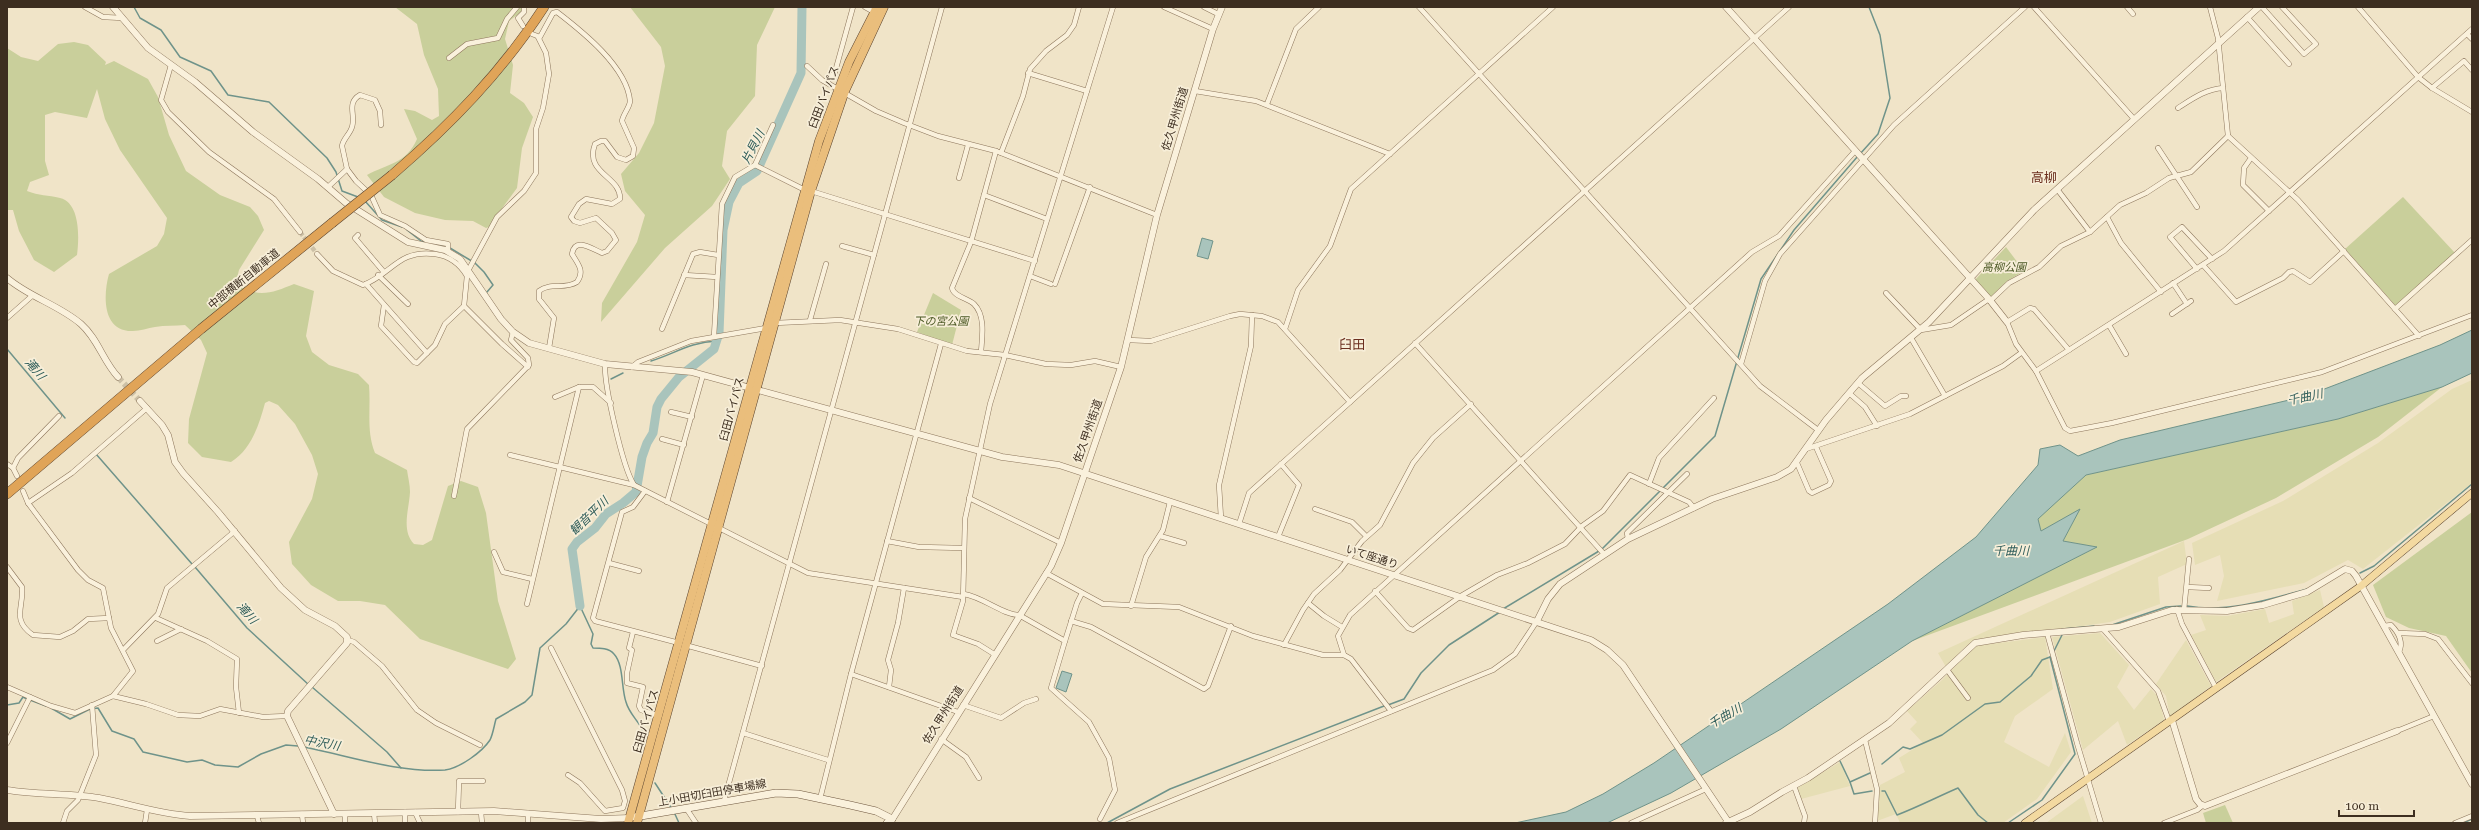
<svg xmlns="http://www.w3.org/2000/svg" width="2479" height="830" viewBox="0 0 2479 830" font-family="'Roboto Serif','Noto Sans JP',serif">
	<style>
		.farmland { fill: #e6deb5 }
		.green { fill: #c9cf9b }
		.water { fill: #a9c4bc; stroke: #6f938a }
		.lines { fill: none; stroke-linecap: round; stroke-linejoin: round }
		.stream { stroke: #6f938a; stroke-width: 1.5 }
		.river { stroke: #a9c4bc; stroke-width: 9 }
		.minor-tunnel { stroke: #ccc0a6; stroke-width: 4.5; stroke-dasharray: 4.5 2; stroke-linecap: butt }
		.tertiary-tunnel { stroke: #ccc0a6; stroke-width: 6; stroke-dasharray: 6 3; stroke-linecap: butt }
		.minor-casing { stroke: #8d765c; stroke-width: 5.5 }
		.tertiary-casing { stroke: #8d765c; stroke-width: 7 }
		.secondary-casing { stroke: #6f573f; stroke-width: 8 }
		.primary-casing { stroke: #5b4430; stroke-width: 8 }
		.trunk-casing { stroke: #5b4430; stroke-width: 9 }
		.motorway-casing { stroke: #5b4430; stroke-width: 10 }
		.minor { stroke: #faf1dc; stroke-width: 4.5 }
		.tertiary { stroke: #faf1dc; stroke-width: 6 }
		.secondary { stroke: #faf1dc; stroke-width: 7 }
		.primary { stroke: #f3d9a0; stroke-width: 7 }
		.trunk { stroke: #eabe7c; stroke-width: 8 }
		.motorway { stroke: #e0a458; stroke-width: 9 }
		.motorway-bridge-casing { stroke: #5b4430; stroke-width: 10; stroke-linecap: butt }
		.motorway-bridge { stroke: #e0a458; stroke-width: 9 }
		.labels { text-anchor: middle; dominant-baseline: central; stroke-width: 3.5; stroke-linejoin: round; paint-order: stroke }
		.street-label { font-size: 11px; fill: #3d2e20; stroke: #f7eed8 }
		.park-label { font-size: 11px; font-style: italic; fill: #4d5a26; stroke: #f7eed8 }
		.water-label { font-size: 12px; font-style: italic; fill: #2f5d5a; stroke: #f7eed8 }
		.quarter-label { font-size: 13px; fill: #6b2e1e; stroke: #f7eed8 }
	</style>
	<rect width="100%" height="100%" fill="#f0e4c8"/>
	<g class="farmland">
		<path d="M2472,380V483L2363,569L2348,560L2304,583L2217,601L2224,576L2220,555L2195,565L2192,543L2283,501L2378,443L2452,389Z"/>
		<path d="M2184,541L2187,564L2158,577L2160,604L2110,622L1974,642L1965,647L1946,667L1938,653Z"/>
		<path d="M2320,590L2324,607L2216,682L2191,635L2206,630L2200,615L2227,616L2265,609L2269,623L2294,614L2292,601Z"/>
		<path d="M2100,633L2129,665L2117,687L2134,710L2151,689L2159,698L2164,720L2127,745L2118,721L2083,750L2052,637Z"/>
		<path d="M2045,637L2053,689L2015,716L2004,742L2049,767L2065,733L2071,752L2037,799L2003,823H1900L1896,814L1877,821L1880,785L1905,772L1899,758L1923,743L1910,729L1917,722L1907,711L1942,680L1975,646Z"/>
		<path d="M2186,640L2211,686L2170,717L2166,696L2156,684Z"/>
		<path d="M1840,762L1850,786L1801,799L1797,788Z"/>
		<path d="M2083,796L2092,823H2046Z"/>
	</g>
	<g class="green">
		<path d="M395,7H528L509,21L505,39L513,65L510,93L524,103L533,117L522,148L517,188L503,207L494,225L486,228L473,221L445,220L415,213L384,197L367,175C387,164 406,164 417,139L404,109L415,111L432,120L439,116L438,89L424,55L417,24Z"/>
		<path d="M630,7H775L757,45L755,96L727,131L722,166L730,179L712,206L665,248L601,322L602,303L637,242L645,215L625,191L621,174L639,153L654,123L665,66L661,47Z"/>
		<path d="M74,42L88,45L106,62L105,65L114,61L148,79L158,97L169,135L186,171L220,195L250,207L258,216L264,230L239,270L237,278C252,301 272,293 294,284L314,291L306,336L312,352L329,365L358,374L369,385C371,409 366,431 375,453L407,470C408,477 410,485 410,492C409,510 401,530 414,544L423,545L432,540L448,486L461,481L478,487L486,513L498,601L516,659L508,669L420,639L385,605L360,601H338L311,585L292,564L289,542L312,499L318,474L312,455L295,424L278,405L269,401L265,403C259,425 251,450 231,462L202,457L188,443L189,419L207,353L201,340L185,325C175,326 165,325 155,327C148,328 140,331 133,331C102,332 103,295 109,274L157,246L164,234L167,218L120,150L105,119L97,89L87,118L55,112L45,115V161L49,175L30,182L27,191C39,196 48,195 60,198C81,203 79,240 77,255L54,272L34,260L19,231L13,210H7V48L21,57L38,61L58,44Z"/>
		<path d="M2403,197L2455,253L2396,306L2345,249Z"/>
		<path d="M2006,247L2024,271L2007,281L1991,297L1975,280Z"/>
		<path d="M933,293L961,310L952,345L917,332Z"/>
		<path d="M2442,387L2378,437L2276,498L2188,539L1912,641L2096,547L2063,541L2079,510L2041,531L2038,518L2086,475L2338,419Z"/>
		<path d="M2472,512V673L2446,636L2409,628L2386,617L2373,585Z"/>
		<path d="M2225,805L2233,823H2206L2203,813Z"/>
	</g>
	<g class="water">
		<path d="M1202,238L1213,241L1208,259L1197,256Z"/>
		<path d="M2472,330V373L2442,387L2338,419L2086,475L2038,519L2041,531L2080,509L2063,541L2097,547L1912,641L1781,729L1671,793L1607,823H1515L1566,812L1603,794L1654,763L1888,604L1976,537L2038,465L2040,449L2060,445L2078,456L2120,440L2306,396L2440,345Z"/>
		<path d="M1062,671L1072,674L1066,692L1056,688Z"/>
	</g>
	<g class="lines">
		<g class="stream">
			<path d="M134,7L140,18L161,30L180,57L211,71L228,95L269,102L327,158L336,172L342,191L358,197"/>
			<path d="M1860,154L1878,134L1890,98L1880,35L1869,7"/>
			<path d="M365,201L382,220L402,227"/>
			<path d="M407,230L421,241L427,242"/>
			<path d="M436,244L446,246"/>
			<path d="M450,248L475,263L484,272L493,285L487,292"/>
			<path d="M7,349L65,418"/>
			<path d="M651,361C674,354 690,342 717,341"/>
			<path d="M611,379L623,373"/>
			<path d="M96,454L192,564"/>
			<path d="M1602,549L1715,436L1761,279L1794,230L1858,156"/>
			<path d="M195,567L247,628L309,685"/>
			<path d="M2360,573L2374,566L2472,484"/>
			<path d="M2187,606C2227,613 2268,600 2307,589"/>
			<path d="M1503,609L1599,551"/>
			<path d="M2112,625L2166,607L2181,606"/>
			<path d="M2062,629L2094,626"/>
			<path d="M2054,651L2062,635"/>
			<path d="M312,687L387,752L401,768"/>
			<path d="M30,700L46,706"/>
			<path d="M7,705L19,703L23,697L27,699"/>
			<path d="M1388,705L1404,699L1421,673L1449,645L1500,612"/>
			<path d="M51,708L70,719L90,709L98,708L112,731L134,739L143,752L187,762L202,760L215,765L238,767L261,754L286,745L298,746"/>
			<path d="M304,747C350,756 398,773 445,770C460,768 482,752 490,740C493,734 494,726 496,719L525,702L532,695L540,648L566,624L580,606L593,634L591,644L593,648C600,648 609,648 614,654C624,665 621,688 626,702C630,717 644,724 645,740"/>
			<path d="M1840,761L1850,782L1870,773"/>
			<path d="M1882,764L1903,747L1910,749L1942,735L1985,704L2000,702L2031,676L2042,660L2050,657"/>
			<path d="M1850,782L1854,794L1872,791"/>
			<path d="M655,783L672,809"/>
			<path d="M1882,791H1885L1897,815C1918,807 1937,797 1958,788L1978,815L1988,823"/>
			<path d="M674,812L679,823"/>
			<path d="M1107,823L1170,789L1384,706"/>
			<path d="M2008,823L2042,800L2075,754L2050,657"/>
			<path d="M2463,823L2472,819"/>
		</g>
		<path class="river" d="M580,606L572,549L577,542L595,528L606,514L623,503L636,492L642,457L647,443L653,433L657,407L661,399L679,377L714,349L719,333L723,230L729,202L739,183L757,171L801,73L802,7"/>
		<path class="minor-tunnel" d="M300,232L317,254"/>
		<path class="tertiary-tunnel" d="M118,377L140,401"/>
		<defs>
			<g id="minor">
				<path d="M85,7L103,17L122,18"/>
				<path d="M865,7L874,12"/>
				<path d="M1164,7L1213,29"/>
				<path d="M1204,7L1218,14"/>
				<path d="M1419,7L1760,386L1818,430"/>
				<path d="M2034,7L2134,119"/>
				<path d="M2127,7L2133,14"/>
				<path d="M2262,7L2304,54L2316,44L2282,7"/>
				<path d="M2358,7L2418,77L2432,88L2472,112"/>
				<path d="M2247,17L2289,64"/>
				<path d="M523,26L518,18L524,12V7"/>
				<path d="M532,34L540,37L553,13L557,12C583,32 627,67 630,101C630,107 623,114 622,121L634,148L633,156L626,160L617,157L605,141H601L595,144C584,174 621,176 620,199L612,204L586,199L579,204L571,217L574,221L580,223L596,218L612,233L616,240L607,251L602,253C592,249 575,236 572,254C578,264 585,271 577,282C565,290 550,282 539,291V299L554,318L549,348"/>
				<path d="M2467,34L2472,39"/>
				<path d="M449,58L467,44L498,38L507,19L517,7"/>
				<path d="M171,65L161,100L168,112L209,152L274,199L300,232"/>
				<path d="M807,66L822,80L876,111L904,123L938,136L996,151L1157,215"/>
				<path d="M1028,73L1087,91"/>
				<path d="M827,82L835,72L853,7"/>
				<path d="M2432,88L2464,61L2472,70"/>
				<path d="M1195,91L1256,101L1390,154"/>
				<path d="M1267,104L1296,29L1319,7"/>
				<path d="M2178,108C2192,99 2206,89 2223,88"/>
				<path d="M2228,136L2298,200L2419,336"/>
				<path d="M2158,148L2197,207"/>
				<path d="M1001,153L1023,96L1030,69L1046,51L1067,35L1074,25L1079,7"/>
				<path d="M2251,158L2244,168L2243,185L2269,211"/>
				<path d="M755,165L805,190"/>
				<path d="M347,169L356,181L371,195L380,215L405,226L426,240L448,244V252"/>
				<path d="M959,178L968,145"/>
				<path d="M328,187L347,169L342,146C343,139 350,134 352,127C356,115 346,103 360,95L375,100L380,111L381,125"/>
				<path d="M2057,189L2090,232"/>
				<path d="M811,191L1035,261"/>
				<path d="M984,195L1047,219"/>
				<path d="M2107,217L2121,243L2161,292"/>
				<path d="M358,235L355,238L383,271"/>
				<path d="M842,246L874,255"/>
				<path d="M317,254L333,271L363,285C391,275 398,249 435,254C449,256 460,264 467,276L464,306L502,344L528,367"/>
				<path d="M2203,265L2236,302L2283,278L2289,272L2293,271L2310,282L2344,251"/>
				<path d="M469,269L497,217L524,191L536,173V129L543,108L549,74L546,53L538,37"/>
				<path d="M2197,269L2170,237L2182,227L2212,259"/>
				<path d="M378,275L408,304"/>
				<path d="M684,275L717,277"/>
				<path d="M1030,276L1051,284"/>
				<path d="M2173,283L2187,304"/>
				<path d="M366,284L427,353L435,345L445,324L464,306"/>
				<path d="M1055,284L1090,187"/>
				<path d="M1886,293L1921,330L1951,325L1989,299"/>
				<path d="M1990,301L2009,283L2039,267L2061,246L2090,232L2120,205L2146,193L2169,178L2191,172L2228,136L2218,38L2210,7"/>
				<path d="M384,305L381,326L414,362L417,363L427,353"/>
				<path d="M2395,309L2472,240"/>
				<path d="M2172,314L2191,301"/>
				<path d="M7,318L33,295"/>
				<path d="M810,320L826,264"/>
				<path d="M775,323L840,320L898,329L967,351L1005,355L1046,364L1071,365L1095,361L1121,367"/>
				<path d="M2109,325L2126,354"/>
				<path d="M662,329L693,254L700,252L718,255"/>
				<path d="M1285,329L1298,290L1330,246L1351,189L1553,7"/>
				<path d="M714,336L722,204L735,177L755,165L773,125"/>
				<path d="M1911,338L1945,396"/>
				<path d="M1128,340L1151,341L1230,316L1240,314L1262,316L1278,322L1350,402"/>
				<path d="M1415,343L1604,554"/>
				<path d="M2069,350L2034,309L2030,308L2007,322L2016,344L2036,371L2065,428L2070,431L2112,423L2322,372L2472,315"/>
				<path d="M981,352C982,338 986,316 974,304C968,298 954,297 952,288L971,242L996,151"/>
				<path d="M605,364C604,386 623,468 634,485L808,573L963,597"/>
				<path d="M1741,364L1765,281L1780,254L1894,125L2025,7"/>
				<path d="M632,367L638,362L691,341L766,328"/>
				<path d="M2036,371L2224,251L2472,29"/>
				<path d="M1858,383L1885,406L1901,396H1906"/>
				<path d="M1849,393L1865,407L1877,426"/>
				<path d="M555,397L579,387"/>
				<path d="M671,412L692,417"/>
				<path d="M662,439L684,445"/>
				<path d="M1806,449L1910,414L2003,366L2021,353"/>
				<path d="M510,455L634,485"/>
				<path d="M1797,463L1809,491L1812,493L1829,485L1831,481L1816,447"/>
				<path d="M7,464L13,468L17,476"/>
				<path d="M13,468L18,458L59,416"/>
				<path d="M1649,484L1659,458L1714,398"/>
				<path d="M645,491L633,507L622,512L593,618L595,621L679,643"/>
				<path d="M454,496L467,429L529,365L528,358L511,340L513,332"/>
				<path d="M969,498L1061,543"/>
				<path d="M667,502L703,375"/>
				<path d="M28,503L72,473L147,408"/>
				<path d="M1315,509L1352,522L1366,536"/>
				<path d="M1221,518L1219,485L1251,346L1252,315"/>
				<path d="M1239,524L1249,493L1789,7"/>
				<path d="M1160,536L1184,543"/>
				<path d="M1278,537L1299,485L1281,464"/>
				<path d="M1628,539L1627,533L1687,474"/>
				<path d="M887,541L919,547L963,548"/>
				<path d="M494,552L503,572L532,579"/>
				<path d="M609,563L639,571"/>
				<path d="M7,567L22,587C24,607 11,620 33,635L60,637L73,631L88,619L109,618"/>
				<path d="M1046,573L1103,604L1179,607L1253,636L1323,655H1344"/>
				<path d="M2187,587L2209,588"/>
				<path d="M1375,591L1408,628L1413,630L1461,596L1497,575L1528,563L1565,544L1582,526L1603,511L1630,475L1689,502L1694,508"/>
				<path d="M964,594C983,597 1003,615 1019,615L1065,641L1051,688L1089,722L1109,758L1115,790L1100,819"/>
				<path d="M1308,603L1324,616L1342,627"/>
				<path d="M527,604L579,387H593L611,403"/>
				<path d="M1131,606L1146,557L1163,530L1170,502"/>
				<path d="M2177,609L2182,624L2216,688"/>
				<path d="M2184,610L2189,559"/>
				<path d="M156,618L207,641L237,659L236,687L239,713"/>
				<path d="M1071,621L1091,627L1204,689L1208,686L1231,626"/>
				<path d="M2384,626L2391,625C2398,632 2404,641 2399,652"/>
				<path d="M2103,629L2158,691L2169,721"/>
				<path d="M633,632L629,648L632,650L627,673V683L643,687L639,706L641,710L659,716"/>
				<path d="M2047,633L2077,743L2101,823"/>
				<path d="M2399,633L2425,634L2438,639L2472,683"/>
				<path d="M348,640L354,642L382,666L417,710L436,723L480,745"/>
				<path d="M157,641L181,629"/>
				<path d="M1065,641L1077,603L1082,593"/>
				<path d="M685,645L762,666"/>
				<path d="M1284,645L1303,610L1314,594L1340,570L1362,541L1380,525L1413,463L1433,438L1471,404"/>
				<path d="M551,648L622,790L625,801L623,808L605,811L580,783L568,775"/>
				<path d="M123,650L158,614L167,588L235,531"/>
				<path d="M994,654L978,644L953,635L963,601L965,519L990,404L1113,7"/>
				<path d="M1948,671L1968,698"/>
				<path d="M851,674L958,712"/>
				<path d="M7,687L51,706L75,713L113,696L133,671L111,628L103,588L88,580L78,570L28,503L23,491"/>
				<path d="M889,687L891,670L888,660L898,623L904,588"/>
				<path d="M113,696L146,704L178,715L200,716L220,709L263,717L287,716"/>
				<path d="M963,705L1001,718L1024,703L1036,699"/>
				<path d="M1391,711L1351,659L1344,655L1338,636L1350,615L1752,252L1779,236L1855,151"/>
				<path d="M2397,731L2434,716"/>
				<path d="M743,733L828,760"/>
				<path d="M941,739L966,757L979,778"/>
				<path d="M1865,740L1877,789L1875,823"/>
				<path d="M7,743L30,697"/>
				<path d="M1794,786L1805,816L1804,823"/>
				<path d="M820,799L851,674L941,344"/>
				<path d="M724,801L942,7"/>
				<path d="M686,808L696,823"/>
				<path d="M405,812V823"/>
				<path d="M415,812L420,823"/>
				<path d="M458,812L459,781H483"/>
				<path d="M481,812L482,823"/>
				<path d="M374,813L375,823"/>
				<path d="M302,814L303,823"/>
				<path d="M345,814V823"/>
				<path d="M257,816L259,823"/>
				<path d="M63,823L67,811L78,800L96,755L92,705"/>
				<path d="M145,823L147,810"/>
				<path d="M528,823V813"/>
				<path d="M1117,823L1493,670L1515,654L1537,621"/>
				<path d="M1631,823L1706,789"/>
				<path d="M2164,823L2197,810L2202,806"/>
				<path d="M2455,823L2472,816"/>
			</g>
			<g id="tertiary">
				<path d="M113,7L148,48L195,82L253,132L318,179L346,203L408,242L445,250L460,259L501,319L513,332L529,343L605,364L692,372L1002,457L1059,465L1591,640L1607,650L1623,665L1729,823"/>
				<path d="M1726,7L1989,299L2007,322"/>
				<path d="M7,278C29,297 59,305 81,324C98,339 103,361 118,377"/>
				<path d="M140,401L162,425L168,435L175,462L183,473L218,512L281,588L305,610L335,626L347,637V643L288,711L287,716L334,814"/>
				<path d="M1537,621L1548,599L1560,584L1628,539L1712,499L1777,477L1791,469L1826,420L1862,378L1929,322L2034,210L2259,7"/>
				<path d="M2172,720L2196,799L2200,804L2205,806L2397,731"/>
				<path d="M7,790C38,795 69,793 99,798C130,804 159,814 190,816L494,811L601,819L629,818"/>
				<path d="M890,823L1051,566L1061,543L1121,367L1157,215L1213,29L1222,7"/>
				<path d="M1726,823L1750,812L1782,792L1808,778L1889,723L1975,643L2023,635L2119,627L2172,610L2227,611L2263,605L2307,592L2345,569L2352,571L2356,576L2472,784"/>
			</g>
			<path id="secondary" d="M635,817L776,793L798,794L850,805L876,811L892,819L887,823"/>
			<path id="primary" d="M2025,823L2361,586L2472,493"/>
			<g id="trunk">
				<path d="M628,823L819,141L849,62L877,7"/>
				<path d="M637,823L811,191L845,91L884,7"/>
			</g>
			<g id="motorway">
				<path d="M392,175C450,125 502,72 544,7"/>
				<path d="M7,494L201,329L332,223"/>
			</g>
		</defs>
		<use href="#minor" class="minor-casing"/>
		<use href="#tertiary" class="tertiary-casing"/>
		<use href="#secondary" class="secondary-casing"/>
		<use href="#primary" class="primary-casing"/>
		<use href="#trunk" class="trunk-casing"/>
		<use href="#motorway" class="motorway-casing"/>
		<use href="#minor" class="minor"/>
		<use href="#tertiary" class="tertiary"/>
		<use href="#secondary" class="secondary"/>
		<use href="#primary" class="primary"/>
		<use href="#trunk" class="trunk"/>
		<use href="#motorway" class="motorway"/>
		<defs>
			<path id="motorway-bridge" d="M332,223L392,175"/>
		</defs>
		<use href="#motorway-bridge" class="motorway-bridge-casing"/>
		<use href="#motorway-bridge" class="motorway-bridge"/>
	</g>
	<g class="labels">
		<g class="street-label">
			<text transform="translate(824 97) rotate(-69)">臼田バイパス</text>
			<text transform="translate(1175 119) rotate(-73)">佐久甲州街道</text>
			<text transform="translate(244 279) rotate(-39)">中部横断自動車道</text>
			<text transform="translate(732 409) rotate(-75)">臼田バイパス</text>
			<text transform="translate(1088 431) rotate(-71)">佐久甲州街道</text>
			<text transform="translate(1372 557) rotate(18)">いて座通り</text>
			<text transform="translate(943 715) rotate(-58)">佐久甲州街道</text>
			<text transform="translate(646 721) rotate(-74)">臼田バイパス</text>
			<text transform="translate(712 793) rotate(-10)">上小田切臼田停車場線</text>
		</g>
		<g class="park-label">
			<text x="2004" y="267">高柳公園</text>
			<text x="941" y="321">下の宮公園</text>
		</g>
		<g class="water-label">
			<text transform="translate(753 147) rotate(-63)">片貝川</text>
			<text transform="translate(35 369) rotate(50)">滝川</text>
			<text transform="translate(2305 397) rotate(-12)">千曲川</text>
			<text transform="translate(589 516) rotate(-44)">観音平川</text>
			<text x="2011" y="551">千曲川</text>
			<text transform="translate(247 613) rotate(48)">滝川</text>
			<text transform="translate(1725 716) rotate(-30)">千曲川</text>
			<text transform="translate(322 743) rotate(11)">中沢川</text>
		</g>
		<g class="quarter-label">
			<text x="2044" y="177">高柳</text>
			<text x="1352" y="344">臼田</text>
		</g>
	</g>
	<rect width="2479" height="830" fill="none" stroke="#3d2e20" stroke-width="16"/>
	<path d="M2339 810v6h75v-6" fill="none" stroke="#3d2e20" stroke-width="2"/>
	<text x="2345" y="810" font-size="12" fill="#3d2e20" stroke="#f7eed8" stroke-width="3" paint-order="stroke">100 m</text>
</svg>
